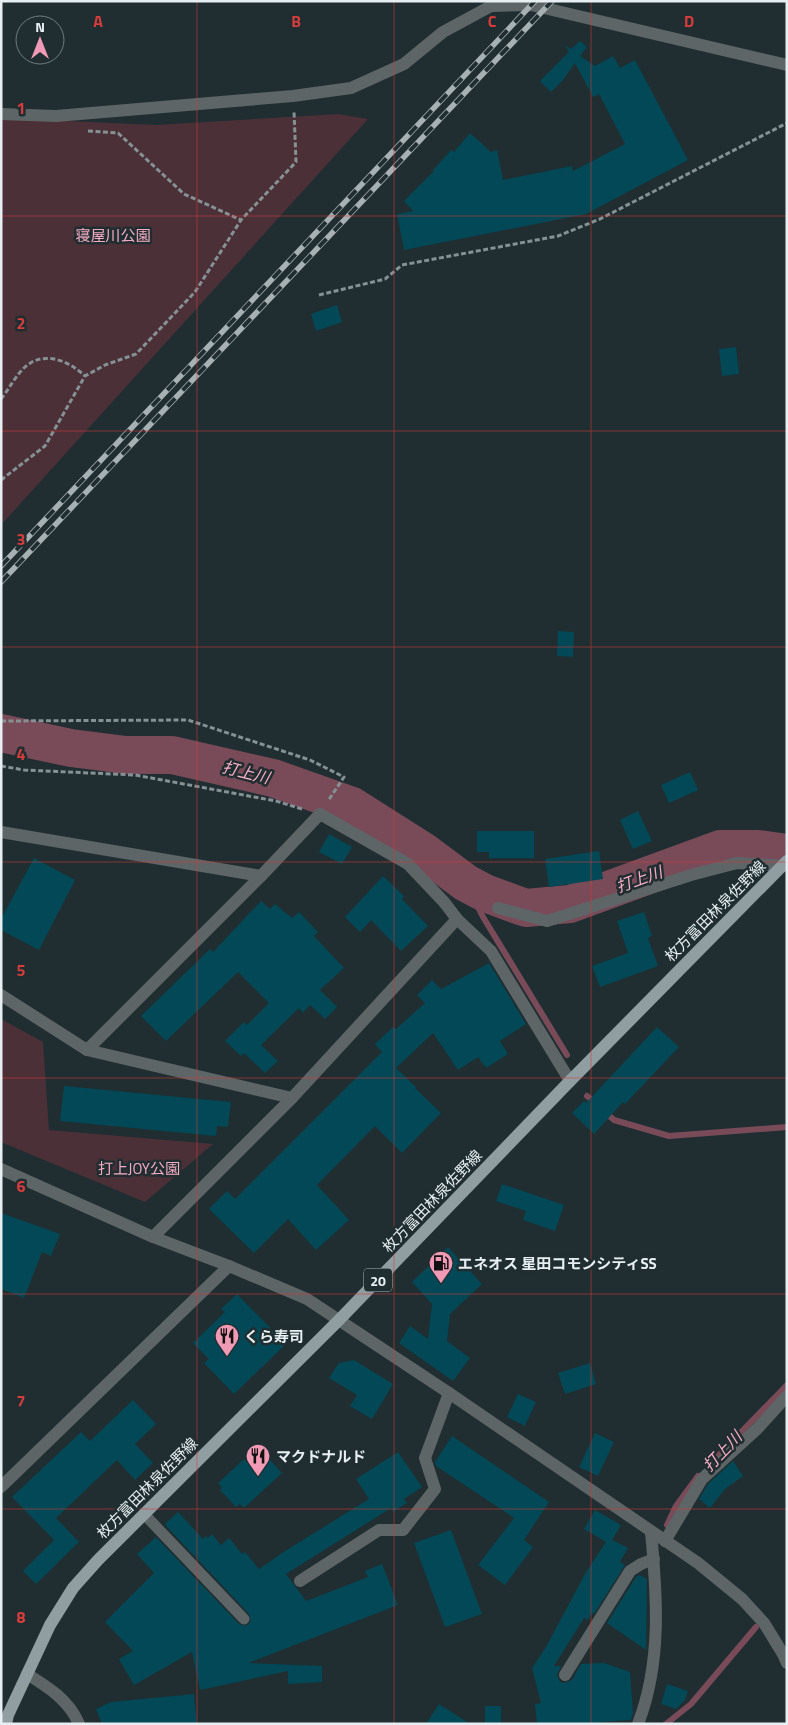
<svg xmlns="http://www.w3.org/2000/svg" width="788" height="1725" viewBox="0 0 788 1725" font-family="'Titillium Web','Noto Sans JP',sans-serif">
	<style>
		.green { fill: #4b3038 }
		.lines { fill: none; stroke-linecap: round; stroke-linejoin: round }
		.stream { stroke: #794b59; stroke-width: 6 }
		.river { stroke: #794b59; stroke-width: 38 }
		.building { fill: #024856 }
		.path { stroke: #869194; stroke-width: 3; stroke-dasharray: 5 2.5; stroke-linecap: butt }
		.service { stroke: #5e6567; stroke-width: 11 }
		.minor { stroke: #5e6567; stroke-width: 12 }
		.tertiary { stroke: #5e6567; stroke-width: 12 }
		.primary { stroke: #909ea2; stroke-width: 12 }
		.rail-casing { stroke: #a7b0b3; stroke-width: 5.5 }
		.rail { stroke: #202e31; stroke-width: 4; stroke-dasharray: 11; stroke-linecap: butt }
		.grid { fill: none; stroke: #d83c3c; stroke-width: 1; stroke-opacity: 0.55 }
		.labels { text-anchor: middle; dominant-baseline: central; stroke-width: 5; stroke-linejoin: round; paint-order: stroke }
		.shield { fill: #202e31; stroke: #abb5b8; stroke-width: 1 }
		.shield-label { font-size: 14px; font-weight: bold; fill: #e7eff2 }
		.park-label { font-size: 15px; fill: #f8abc2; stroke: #202e31 }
		.street-label { font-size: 15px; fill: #e7eff2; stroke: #202e31 }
		.poi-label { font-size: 15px; font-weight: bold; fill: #e7eff2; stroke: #202e31; text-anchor: start }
		.water-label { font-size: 16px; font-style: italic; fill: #fcafc6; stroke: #202e31 }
		.grid-label { font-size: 16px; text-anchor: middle; font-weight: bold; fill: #d83c3c; stroke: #202e31; stroke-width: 5; stroke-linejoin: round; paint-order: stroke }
	</style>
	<rect width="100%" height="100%" fill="#202e31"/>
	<g class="green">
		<path d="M338,114L368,119L1,525V118L156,125Z"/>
		<path d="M1,1019L43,1042L49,1130L213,1144L145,1202L1,1142Z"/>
	</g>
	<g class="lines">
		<g class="stream">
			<path d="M466,883L483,917L567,1055"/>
			<path d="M587,1096L597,1104"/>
			<path d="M604,1111L614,1120L669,1136L787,1127"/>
			<path d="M716,1458L787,1385"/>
			<path d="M667,1525L676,1506L698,1476"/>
			<path d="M666,1724L691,1704L756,1627"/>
		</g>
		<path class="river" d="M1,733L71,748L126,755H172L273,778L352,806L423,851L466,883L485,893L526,908L570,904L720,849H758L787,853"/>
	</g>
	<g class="building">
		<path d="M580,41L587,47L580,56L595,66L613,56L620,68L635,60L688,160L586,214L404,250L397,214L413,211L404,201L434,171L433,170L451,150L454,152L470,133L491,152L497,150L503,180L572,166L573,171L625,144L599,94L593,97L575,63L563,80L551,92L540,81L569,52L565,45L571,49Z"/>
		<path d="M337,305L342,322L316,331L311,314Z"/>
		<path d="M736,347L739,374L722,376L719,349Z"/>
		<path d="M558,631L574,632L573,657L557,656Z"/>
		<path d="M690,772L698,790L669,803L661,785Z"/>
		<path d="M638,811L652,841L633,849L620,820Z"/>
		<path d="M477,831H534V858H489V852H477Z"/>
		<path d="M329,834L352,847L342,864L319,852Z"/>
		<path d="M599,851L603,879L549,887L545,859Z"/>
		<path d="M34,858L75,880L39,950L1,930V919Z"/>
		<path d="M383,876L404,896L402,899L428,926L401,951L371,920L360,932L345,917Z"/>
		<path d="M261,901L270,909L275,904L292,918L299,912L318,932L314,936L344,968L320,990L337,1007L325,1019L310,1005L303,1013L299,1008L261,1045L278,1061L265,1073L244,1053L241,1056L225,1041L244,1022L247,1025L269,1003L238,972L166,1041L141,1016L210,949L213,952Z"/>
		<path d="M644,912L652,936L648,938L658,966L600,987L592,966L628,953L617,921Z"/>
		<path d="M489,963L526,1024L500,1041L508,1054L486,1068L478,1057L458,1070L433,1033L396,1068L416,1087L415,1088L441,1113L402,1153L375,1126L317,1185L349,1220L316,1250L288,1219L254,1253L209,1209L227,1191L235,1199L382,1052L375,1044L393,1027L396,1029L425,1003L417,995L432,980L441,989Z"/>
		<path d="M657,1027L679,1047L625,1104L623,1102L594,1134L572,1113L584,1101L586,1103Z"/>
		<path d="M64,1086L231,1102L228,1127L217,1126L216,1136L60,1121Z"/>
		<path d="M502,1184L564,1205L555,1231L523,1220L526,1211L496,1201Z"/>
		<path d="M1,1213L60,1234L51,1256L42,1252L24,1298L1,1289Z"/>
		<path d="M448,1247L482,1284L450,1314L447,1341L470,1358L453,1381L399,1343L410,1326L428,1339L432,1304L412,1282Z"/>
		<path d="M237,1294L286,1344L234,1394L204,1363L209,1359L193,1343L225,1312L221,1309Z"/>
		<path d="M354,1360L393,1384L372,1419L350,1406L357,1395L329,1378L339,1363Z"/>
		<path d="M590,1363L596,1384L565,1394L558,1373Z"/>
		<path d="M518,1394L536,1402L525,1426L507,1417Z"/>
		<path d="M133,1400L156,1424L135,1444L153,1463L135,1480L117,1460L56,1518L79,1542L36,1584L23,1571L54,1540L12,1497L81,1432L90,1441Z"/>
		<path d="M595,1433L614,1442L598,1476L579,1467Z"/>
		<path d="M452,1436L549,1502L524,1540L533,1547L505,1585L478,1565L514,1518L436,1466L435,1462Z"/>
		<path d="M261,1450L282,1473L244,1508L240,1504L236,1507L220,1490L222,1488L218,1483L244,1459L248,1463Z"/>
		<path d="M398,1452L422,1487L404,1499L407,1503L393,1512L391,1508L286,1574L306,1601L368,1577L365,1571L382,1564L398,1605L248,1663L322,1666V1682L288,1684V1671L200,1690L192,1652L134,1685L119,1659L133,1651L105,1622L154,1573L137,1554L156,1537L239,1624L246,1626L251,1621L249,1614L167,1527L165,1524L178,1512L203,1539L206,1536L208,1538L212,1534L221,1545L229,1538L242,1554L245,1552L259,1569L285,1551L369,1499L356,1479Z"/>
		<path d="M733,1461L743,1476L725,1489L710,1508L699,1499L708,1484Z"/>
		<path d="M595,1510L621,1525L612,1540L628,1548L620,1562L625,1565L594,1614L592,1613L588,1620L584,1618L554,1666H561L557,1675L560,1682L564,1683L572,1680L581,1664L604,1663L630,1672L633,1713L631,1720L600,1722L601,1724H537L535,1704L541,1703L532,1668L546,1647L586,1572L606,1542L584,1529Z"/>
		<path d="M451,1530L482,1614L445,1627L414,1543Z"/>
		<path d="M640,1575L647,1579L646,1650L607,1623L636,1577Z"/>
		<path d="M667,1684L688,1691L685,1700L676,1709L661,1704Z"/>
		<path d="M194,1694L197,1724H102L96,1709L111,1702Z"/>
		<path d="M439,1704L470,1724H426Z"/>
		<rect x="485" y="1706" width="16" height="18"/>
	</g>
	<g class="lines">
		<g class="path">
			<path d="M88,131L118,133L184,194L241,220"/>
			<path d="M319,295L385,279L402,265L558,236L600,219L787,123"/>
			<path d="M1,399C9,389 16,375 25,367C44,350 69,361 85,376"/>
			<path d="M1,480L45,446L85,376L105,365L136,354L195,292L241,220L296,162L294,111"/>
			<path d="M1,721L188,720L310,760L344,777L328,801"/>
			<path d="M1,766L24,770L135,775L276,801L302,809"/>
		</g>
		<path class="service" d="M144,1514L244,1619"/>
		<g class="minor">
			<path d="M1,832L261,876L320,814L408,864L444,902L457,919"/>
			<path d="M261,876L87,1050L292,1098"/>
			<path d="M498,908L547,921L691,875L737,863L787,866"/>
			<path d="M1,995L87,1050"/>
			<path d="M153,1237L292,1098L457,919L491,951L570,1081"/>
			<path d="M665,1541L702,1479L757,1429L787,1396"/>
			<path d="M300,1581L379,1530H403L435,1489L425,1458L449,1393"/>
			<path d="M27,1674C48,1687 69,1700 79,1724"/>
			<path d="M565,1675L630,1571L641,1564L654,1559"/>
			<path d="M638,1724C662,1662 657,1596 651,1532"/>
		</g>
		<g class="tertiary">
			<path d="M1,114L56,116L293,96L351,88L404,64L443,32L491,6L531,5L787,65"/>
			<path d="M1,1169L153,1237L229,1266L307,1299L449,1393L698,1563L742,1599L764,1623L783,1654L787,1663"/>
			<path d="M1,1487L229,1266"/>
		</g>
		<path class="primary" d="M6,1724L8,1715L50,1625L73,1588L98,1560L339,1320L570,1081L787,861"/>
		<defs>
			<g id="rail">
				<path d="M1,566L535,1"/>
				<path d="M1,582L552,1"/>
			</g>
		</defs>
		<use href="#rail" class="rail-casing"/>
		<use href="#rail" class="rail"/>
	</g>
	<path class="grid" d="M197,1V1724M394,1V1724M591,1V1724M1,216H787M1,431H787M1,647H787M1,862H787M1,1078H787M1,1294H787M1,1509H787"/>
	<defs>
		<symbol id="fuel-pin" viewBox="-11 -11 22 30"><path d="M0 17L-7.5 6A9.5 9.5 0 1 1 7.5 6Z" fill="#f09ab5" stroke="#202e31"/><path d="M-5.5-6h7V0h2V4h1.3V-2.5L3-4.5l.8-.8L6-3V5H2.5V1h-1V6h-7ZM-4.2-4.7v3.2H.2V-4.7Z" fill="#111"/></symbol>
		<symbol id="restaurant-pin" viewBox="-11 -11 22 30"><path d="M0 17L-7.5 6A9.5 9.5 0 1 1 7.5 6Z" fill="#f09ab5" stroke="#202e31"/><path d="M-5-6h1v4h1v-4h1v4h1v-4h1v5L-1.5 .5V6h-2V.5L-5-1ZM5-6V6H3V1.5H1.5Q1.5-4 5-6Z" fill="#111"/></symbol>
	</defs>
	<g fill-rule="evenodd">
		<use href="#fuel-pin" x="427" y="1249" width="28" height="38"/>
		<use href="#restaurant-pin" x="213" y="1322" width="28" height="38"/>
		<use href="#restaurant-pin" x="244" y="1442" width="28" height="38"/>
	</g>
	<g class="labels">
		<rect class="shield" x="364" y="1268.5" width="28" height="23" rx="4"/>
		<g class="shield-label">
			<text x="378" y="1280">20</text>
		</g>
		<g class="park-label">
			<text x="113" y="235">寝屋川公園</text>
			<text x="139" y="1168">打上JOY公園</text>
		</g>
		<g class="street-label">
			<text transform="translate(715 911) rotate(-45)">枚方富田林泉佐野線</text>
			<text transform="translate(432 1201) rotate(-46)">枚方富田林泉佐野線</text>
			<text transform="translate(147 1488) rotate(-45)">枚方富田林泉佐野線</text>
		</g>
		<g class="poi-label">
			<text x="458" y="1263">エネオス 星田コモンシティSS</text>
			<text x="244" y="1336">くら寿司</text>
			<text x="276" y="1456">マクドナルド</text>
		</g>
		<g class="water-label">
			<text transform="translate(246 772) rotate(14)">打上川</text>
			<text transform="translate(639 879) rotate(-20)">打上川</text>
			<text transform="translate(722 1451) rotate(-46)">打上川</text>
		</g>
	</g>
	<g class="grid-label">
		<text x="98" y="27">A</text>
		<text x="296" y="27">B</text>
		<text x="492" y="27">C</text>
		<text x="689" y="27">D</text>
		<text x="21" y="114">1</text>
		<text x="21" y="329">2</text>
		<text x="21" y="545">3</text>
		<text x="21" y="760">4</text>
		<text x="21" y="976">5</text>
		<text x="21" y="1192">6</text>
		<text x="21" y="1407">7</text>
		<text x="21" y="1623">8</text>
	</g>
	<rect width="788" height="1725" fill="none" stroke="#e7eff2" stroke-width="5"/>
	<g transform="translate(40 40)"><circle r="24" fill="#202e31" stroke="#707b7e"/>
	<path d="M0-4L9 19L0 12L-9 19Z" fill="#f09ab5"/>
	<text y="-8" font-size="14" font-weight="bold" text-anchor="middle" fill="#e7eff2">N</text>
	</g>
</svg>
